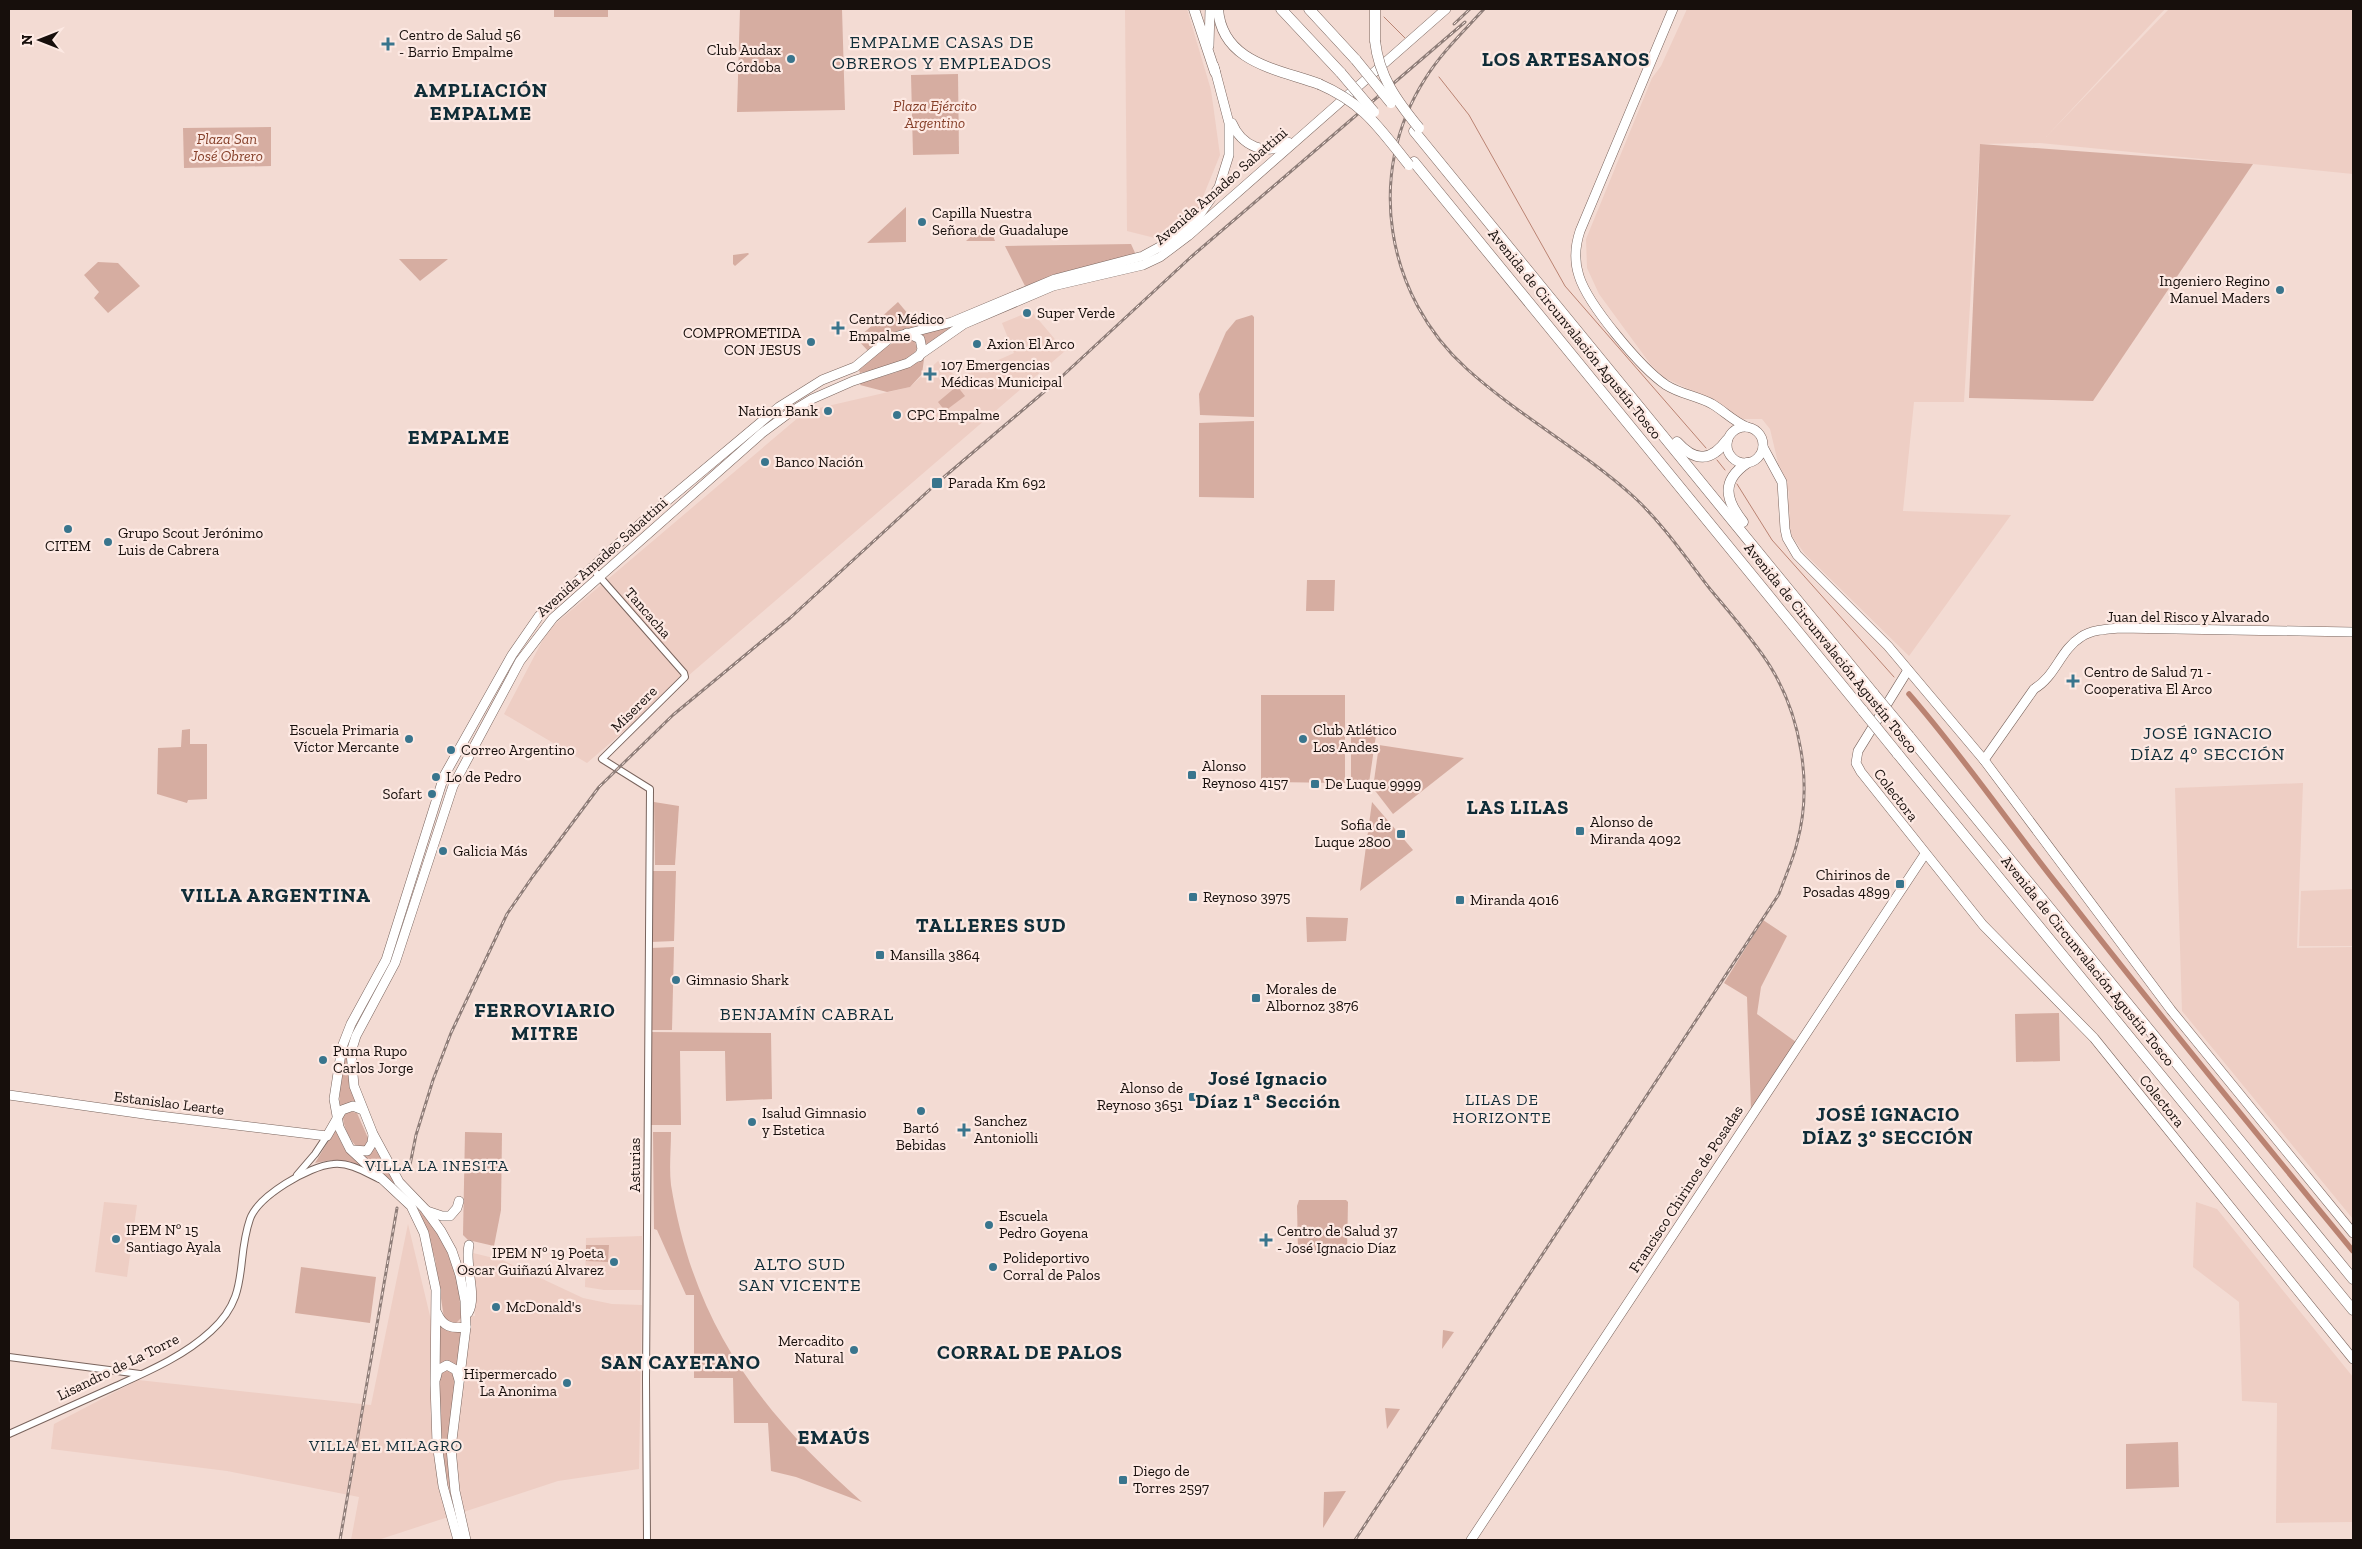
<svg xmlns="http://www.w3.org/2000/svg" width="2362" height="1549" viewBox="0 0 2362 1549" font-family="'Zilla Slab',serif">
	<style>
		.built { fill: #eecec4 }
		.green { fill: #d6ada1 }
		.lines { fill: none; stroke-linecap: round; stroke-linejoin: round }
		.stream { stroke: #ba8372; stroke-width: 1 }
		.canal { stroke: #ba8372; stroke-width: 5.5 }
		.minor-casing { stroke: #79645d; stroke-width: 8 }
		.major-casing { stroke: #79645d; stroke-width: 10 }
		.highway-casing { stroke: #79645d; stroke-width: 11 }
		.minor { stroke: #fff; stroke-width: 6 }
		.major { stroke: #fff; stroke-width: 9 }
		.highway { stroke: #fff; stroke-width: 10 }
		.rail-casing { stroke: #8e7d78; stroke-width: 3 }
		.rail { stroke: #fde9e3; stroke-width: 1; stroke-dasharray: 4; stroke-linecap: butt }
		.highway-bridge-casing { stroke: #79645d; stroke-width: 11; stroke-linecap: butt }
		.highway-bridge { stroke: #fff; stroke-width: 10 }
		.poi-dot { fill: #39758d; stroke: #fde9e3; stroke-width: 2 }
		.labels { text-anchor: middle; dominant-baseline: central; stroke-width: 4.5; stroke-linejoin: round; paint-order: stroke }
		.poi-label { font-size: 15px; fill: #170f0c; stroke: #fde9e3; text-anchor: start }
		.park-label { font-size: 15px; font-style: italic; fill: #86402a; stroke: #fde9e3 }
		.street-label { font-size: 15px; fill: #170f0c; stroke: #fde9e3 }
		.neighbourhood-label { font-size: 16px; letter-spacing: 1px; fill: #102d38; stroke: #fde9e3 }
		.quarter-label { font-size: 18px; letter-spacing: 1px; fill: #102d38; stroke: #fde9e3 }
		.district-label { font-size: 20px; font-weight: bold; letter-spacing: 1px; fill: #102d38; stroke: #fde9e3 }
	</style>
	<rect width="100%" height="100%" fill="#f3dbd3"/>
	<g class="built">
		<path d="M1125,9H1187L1211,90L1220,155L1198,209L1163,240L1127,231Z"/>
		<path d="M1687,9H2165L2046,137L2169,9H2353V174L2040,143L1980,144L1964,402H1914L1903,511L2011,515L1909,656L1805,554L1788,531L1786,517L1789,492L1779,467L1770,429L1762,419H1737L1718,403L1663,377L1651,365L1599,294L1587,268L1586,239L1652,78L1661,66Z"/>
		<path d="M1031,311L1065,351L587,763L504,714L548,630L806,411L910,387L938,361L958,378L1014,353L1002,323Z"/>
		<path d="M2303,783L2297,948L2353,947V1219L2182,1011L2175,788Z"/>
		<path d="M2353,889V946H2299L2301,891Z"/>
		<path d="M104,1202L137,1205L127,1277L95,1272Z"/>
		<path d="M2196,1202L2217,1209L2353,1377V1522L2276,1523L2277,1403L2242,1401L2239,1302L2193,1267Z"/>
		<path d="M408,1224L431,1320L475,1316L473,1253L502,1260L583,1298L612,1304L642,1305L639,1469L558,1481L378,1540H351L359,1497L227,1471L51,1449L54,1424L138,1380L371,1405Z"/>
		<path d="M642,1236V1290H604L585,1287L586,1238Z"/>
	</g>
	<g class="green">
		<rect x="554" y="9" width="54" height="8"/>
		<path d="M740,9H842L845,110L737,112Z"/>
		<path d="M958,74L959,154L913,155L911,75Z"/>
		<path d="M271,127V166L184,168L183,128Z"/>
		<path d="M1980,144L2253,164L2093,401L1969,398Z"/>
		<path d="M906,207V242L867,243Z"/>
		<path d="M987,222L995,241H966Z"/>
		<path d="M1131,244L1136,255L1071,270L1025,286L1005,246Z"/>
		<path d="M748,253L749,254L735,266L733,264V255Z"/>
		<path d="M399,259H448L420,281Z"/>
		<path d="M98,262L118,263L140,286L108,313L94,298L99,292L84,275Z"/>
		<path d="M898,302L919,327L869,352L857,339Z"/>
		<path d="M1252,315L1254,317V417L1200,415L1199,394L1226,332L1236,320Z"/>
		<path d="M952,325L956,328L926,348L919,333Z"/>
		<path d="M909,338L915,342L917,348C910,366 876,369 860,373L859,370C875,358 888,340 909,338Z"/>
		<path d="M924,359L922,374L910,387L887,392L860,385L861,383L897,372Z"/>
		<path d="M957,386L965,396L945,411L938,402Z"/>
		<path d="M1254,421V498L1199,497V423Z"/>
		<path d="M1307,580H1335L1334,611H1306Z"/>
		<path d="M1261,695H1345V783L1261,782Z"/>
		<path d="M190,729V744H207V799L188,800L187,803L157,794L158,748L181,747L182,730Z"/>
		<path d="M1351,735H1376L1369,783C1364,786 1355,785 1351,781Z"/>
		<path d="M1379,745L1464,758L1393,814L1373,788Z"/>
		<path d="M654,802L679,806L675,865H655Z"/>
		<path d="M1372,802L1413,850L1360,891Z"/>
		<path d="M651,871H676L674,941L651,942Z"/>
		<path d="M1306,917L1348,918L1346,941L1307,942Z"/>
		<path d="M1763,920L1787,936L1761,987L1757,1014L1796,1042L1751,1110L1747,997L1724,983Z"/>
		<path d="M674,947L672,1030H650L651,948Z"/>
		<path d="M2059,1013L2060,1061L2016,1062L2015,1014Z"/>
		<path d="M353,1032L356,1104L340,1108C338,1081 344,1057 353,1032Z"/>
		<path d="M649,1032L771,1033L772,1099L726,1101L725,1051H680L681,1125H649Z"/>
		<path d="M348,1111L357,1113L368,1138L366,1147L358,1148C350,1141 342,1125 343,1114Z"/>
		<path d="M335,1130L344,1148L361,1165L331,1160L315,1163Z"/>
		<path d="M465,1132L502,1133L501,1210L494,1246L468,1240L463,1235Z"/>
		<path d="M653,1132H671C671,1149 669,1168 671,1185C694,1325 759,1410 862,1502L796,1477L771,1471L768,1423H734L733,1378H694V1295H686L657,1230L654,1229Z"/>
		<path d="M374,1147L397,1186L361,1155Z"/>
		<path d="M1299,1200H1346L1348,1202L1347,1252L1298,1251L1297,1206Z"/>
		<path d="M419,1210C448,1241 460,1276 461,1318L455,1324L444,1318L435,1259Z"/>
		<path d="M586,1245H609L608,1262L586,1261Z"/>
		<path d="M301,1267L376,1277L370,1323L295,1313Z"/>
		<path d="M440,1325L461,1327L457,1366L438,1365Z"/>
		<path d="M1443,1330L1454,1332L1442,1349Z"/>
		<path d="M444,1369L452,1371L455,1379L448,1438L449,1473L455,1511C442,1466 439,1422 439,1374Z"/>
		<path d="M1385,1408L1400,1409L1387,1429Z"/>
		<path d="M2178,1442L2179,1487L2126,1489V1444Z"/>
		<path d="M1346,1491L1323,1528L1324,1492Z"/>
	</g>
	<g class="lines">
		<g class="stream">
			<path d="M1384,17L1405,38"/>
			<path d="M1439,77L1469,115L1565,286L1706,448"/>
			<path d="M1717,460L1725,470"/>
			<path d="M1737,484L1772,540L1894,677"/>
		</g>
		<path class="canal" d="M1909,694C1964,757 2011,827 2064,893C2158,1014 2256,1133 2353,1251"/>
		<defs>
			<g id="minor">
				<path d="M591,567L684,673L685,677L602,759L650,789L646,1380L647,1540"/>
				<path d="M297,1175L315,1154L327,1136"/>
				<path d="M9,1357L140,1374"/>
				<path d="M9,1434C45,1418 80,1402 116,1386C149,1371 184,1356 211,1331C251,1295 235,1262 250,1219C258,1196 309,1166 333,1164C349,1162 365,1172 379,1179"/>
			</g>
			<g id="major">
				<path d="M1673,9L1580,231C1575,246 1574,261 1579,276C1588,305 1641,368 1666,385C1680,394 1697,396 1712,404C1724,411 1733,421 1747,427"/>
				<path d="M1209,46L1210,9"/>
				<path d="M1232,123C1241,145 1266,158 1288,142"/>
				<path d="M907,333L920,339L922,349L919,357"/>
				<circle cx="1745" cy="445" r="18"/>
				<path d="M1763,447L1782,482L1785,529L1787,538L1797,555L1888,646L1984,760L2171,1010L2353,1233"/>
				<path d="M1908,670L1858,751L1856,763L1861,772L1983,925L2094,1038L2353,1359"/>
				<path d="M1984,760L2034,689C2056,676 2060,650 2081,637C2091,630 2107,629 2119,628L2353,632"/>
				<path d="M9,1095L151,1115L327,1136L342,1110L353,1106L363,1110"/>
				<path d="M353,1150L367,1151L372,1143L373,1135"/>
				<path d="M427,1211L442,1216H450L457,1208L459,1201"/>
				<path d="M437,1313C443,1327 452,1329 466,1327"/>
				<path d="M468,1313C478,1296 464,1265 469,1245"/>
				<path d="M436,1378L438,1370L447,1365L456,1370L459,1380"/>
				<path d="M458,1540L443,1486L437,1443L435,1384L436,1290L424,1233L411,1206L350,1149L339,1127L334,1099L342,1047L351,1024L386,960L444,776L512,655L539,616L650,515L779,407L822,380L855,367L890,338L952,322L1055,279L1143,256L1167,243L1196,220L1219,187L1229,155V123L1214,66"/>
				<path d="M466,1540L455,1491L451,1448L466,1327L465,1301L460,1275L452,1251L441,1231L425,1209L399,1182L373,1134L354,1086L351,1052L356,1036L395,963L453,786L520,661L553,618L762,433L789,413L812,399L853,381L908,363L964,324L1053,286L1143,265L1160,257L1188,236L1446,9"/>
				<path d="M1471,1540L1925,854"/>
			</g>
			<g id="highway">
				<path d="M1194,9L1215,72"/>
				<path d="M1218,9C1222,63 1278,69 1319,84"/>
				<path d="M1281,9L1341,73"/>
				<path d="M1309,9L1356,60"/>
				<path d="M1375,41V9"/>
				<path d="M1414,131L1874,694"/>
				<path d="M1414,162L1863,711"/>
				<path d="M1677,442C1695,462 1711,462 1727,440"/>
				<path d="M1743,522C1725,499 1721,481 1747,463"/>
				<path d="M1909,736L2353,1279"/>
				<path d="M1897,753L2353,1310"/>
			</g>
		</defs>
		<use href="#minor" class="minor-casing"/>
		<use href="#major" class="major-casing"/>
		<use href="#highway" class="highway-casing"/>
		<use href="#minor" class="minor"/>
		<use href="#major" class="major"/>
		<use href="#highway" class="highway"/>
		<defs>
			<g id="rail">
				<path d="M1454,24L1470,9"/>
				<path d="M409,1170L416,1135L433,1080L451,1033L507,914L533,876L599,787L673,715L790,618L937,483L1058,380L1191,257L1465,22"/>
				<path d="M340,1540L397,1208"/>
				<path d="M1355,1540L1779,894C1785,877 1793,860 1797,843C1813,785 1801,716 1770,666C1753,639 1730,613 1710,589C1686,558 1663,524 1634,497C1582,450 1519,416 1467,369C1385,295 1365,173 1425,79C1441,53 1464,31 1484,9"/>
			</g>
		</defs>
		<use href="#rail" class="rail-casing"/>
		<use href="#rail" class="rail"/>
		<defs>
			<g id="highway-bridge">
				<path d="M1375,41C1379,77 1397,101 1419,128"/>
				<path d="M1356,60L1391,103"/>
				<path d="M1341,73L1374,112"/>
				<path d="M1319,84C1365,104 1379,128 1409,165"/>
				<path d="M1874,694L1909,736"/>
				<path d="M1863,711L1897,753"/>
			</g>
		</defs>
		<use href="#highway-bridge" class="highway-bridge-casing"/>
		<use href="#highway-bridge" class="highway-bridge"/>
	</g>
	<g class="poi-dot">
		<path d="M385.5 36.5h5v5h5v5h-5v5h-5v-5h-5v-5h5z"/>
		<circle cx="791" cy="59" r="5"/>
		<circle cx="922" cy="222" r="5"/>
		<circle cx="2280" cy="290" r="5"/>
		<circle cx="1027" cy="313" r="5"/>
		<path d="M835.5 320.5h5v5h5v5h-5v5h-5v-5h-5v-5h5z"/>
		<circle cx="811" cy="342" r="5"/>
		<circle cx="977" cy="344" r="5"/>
		<path d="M927.5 366.5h5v5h5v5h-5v5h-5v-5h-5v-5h5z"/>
		<circle cx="828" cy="411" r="5"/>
		<circle cx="897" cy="415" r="5"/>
		<circle cx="765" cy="462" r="5"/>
		<rect x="931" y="477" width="12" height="12" rx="2.5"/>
		<circle cx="68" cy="529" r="5"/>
		<circle cx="108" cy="542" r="5"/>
		<path d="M2070.5 673.5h5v5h5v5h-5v5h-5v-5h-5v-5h5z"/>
		<circle cx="409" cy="739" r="5"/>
		<circle cx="1303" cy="739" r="5"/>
		<circle cx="451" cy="750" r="5"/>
		<rect x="1187" y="770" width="10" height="10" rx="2.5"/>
		<circle cx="436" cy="777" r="5"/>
		<rect x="1310" y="779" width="10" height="10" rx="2.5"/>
		<circle cx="432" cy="794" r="5"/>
		<rect x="1575" y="826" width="10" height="10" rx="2.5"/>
		<rect x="1396" y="829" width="10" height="10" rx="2.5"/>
		<circle cx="443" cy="851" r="5"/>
		<rect x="1895" y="879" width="10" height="10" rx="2.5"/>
		<rect x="1188" y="892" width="10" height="10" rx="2.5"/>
		<rect x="1455" y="895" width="10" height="10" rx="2.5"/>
		<rect x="875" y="950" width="10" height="10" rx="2.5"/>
		<circle cx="676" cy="980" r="5"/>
		<rect x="1251" y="993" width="10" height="10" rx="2.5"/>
		<circle cx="323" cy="1060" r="5"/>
		<rect x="1188" y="1092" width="10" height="10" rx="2.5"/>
		<circle cx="921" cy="1111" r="5"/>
		<circle cx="752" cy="1122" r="5"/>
		<path d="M961.5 1122.5h5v5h5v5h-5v5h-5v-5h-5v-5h5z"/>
		<circle cx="989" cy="1225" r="5"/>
		<circle cx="116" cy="1239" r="5"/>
		<path d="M1263.5 1232.5h5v5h5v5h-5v5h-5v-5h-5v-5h5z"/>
		<circle cx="614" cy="1262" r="5"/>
		<circle cx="993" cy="1267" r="5"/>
		<circle cx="496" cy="1307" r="5"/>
		<circle cx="854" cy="1350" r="5"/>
		<circle cx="567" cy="1383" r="5"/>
		<rect x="1118" y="1475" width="10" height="10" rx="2.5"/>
	</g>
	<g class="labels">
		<g class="poi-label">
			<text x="399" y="35">Centro de Salud 56<tspan x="399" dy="17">- Barrio Empalme</tspan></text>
			<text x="781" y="50" text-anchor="end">Club Audax<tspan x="781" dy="17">Córdoba</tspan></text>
			<text x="932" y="213">Capilla Nuestra<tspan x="932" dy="17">Señora de Guadalupe</tspan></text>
			<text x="2270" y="281" text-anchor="end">Ingeniero Regino<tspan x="2270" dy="17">Manuel Maders</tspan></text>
			<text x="1037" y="313">Super Verde</text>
			<text x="849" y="319">Centro Médico<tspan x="849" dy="17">Empalme</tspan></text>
			<text x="801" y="333" text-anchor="end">COMPROMETIDA<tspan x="801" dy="17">CON JESUS</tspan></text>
			<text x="987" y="344">Axion El Arco</text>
			<text x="941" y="365">107 Emergencias<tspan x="941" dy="17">Médicas Municipal</tspan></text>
			<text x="818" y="411" text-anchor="end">Nation Bank</text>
			<text x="907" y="415">CPC Empalme</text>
			<text x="775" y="462">Banco Nación</text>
			<text x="948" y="483">Parada Km 692</text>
			<text x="118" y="533">Grupo Scout Jerónimo<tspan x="118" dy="17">Luis de Cabrera</tspan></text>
			<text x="68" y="546" text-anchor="middle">CITEM</text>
			<text x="2084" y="672">Centro de Salud 71 -<tspan x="2084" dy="17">Cooperativa El Arco</tspan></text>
			<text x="399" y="730" text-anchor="end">Escuela Primaria<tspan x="399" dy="17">Víctor Mercante</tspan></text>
			<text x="1313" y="730">Club Atlético<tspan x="1313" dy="17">Los Andes</tspan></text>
			<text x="461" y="750">Correo Argentino</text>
			<text x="1202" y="766">Alonso<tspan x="1202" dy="17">Reynoso 4157</tspan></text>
			<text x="446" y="777">Lo de Pedro</text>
			<text x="1325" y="784">De Luque 9999</text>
			<text x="422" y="794" text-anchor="end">Sofart</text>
			<text x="1590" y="822">Alonso de<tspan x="1590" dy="17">Miranda 4092</tspan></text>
			<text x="1391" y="825" text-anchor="end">Sofia de<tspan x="1391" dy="17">Luque 2800</tspan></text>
			<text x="453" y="851">Galicia Más</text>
			<text x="1890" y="875" text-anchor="end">Chirinos de<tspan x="1890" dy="17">Posadas 4899</tspan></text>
			<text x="1203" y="897">Reynoso 3975</text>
			<text x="1470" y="900">Miranda 4016</text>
			<text x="890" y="955">Mansilla 3864</text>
			<text x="686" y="980">Gimnasio Shark</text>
			<text x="1266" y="989">Morales de<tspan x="1266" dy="17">Albornoz 3876</tspan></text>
			<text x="333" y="1051">Puma Rupo<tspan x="333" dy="17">Carlos Jorge</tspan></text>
			<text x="1183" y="1088" text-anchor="end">Alonso de<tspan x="1183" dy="17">Reynoso 3651</tspan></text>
			<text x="762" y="1113">Isalud Gimnasio<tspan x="762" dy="17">y Estetica</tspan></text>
			<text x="974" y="1121">Sanchez<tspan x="974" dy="17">Antoniolli</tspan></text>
			<text x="921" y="1128" text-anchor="middle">Bartó<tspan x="921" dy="17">Bebidas</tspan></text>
			<text x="999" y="1216">Escuela<tspan x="999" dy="17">Pedro Goyena</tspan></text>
			<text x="126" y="1230">IPEM Nº 15<tspan x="126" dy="17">Santiago Ayala</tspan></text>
			<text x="1277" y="1231">Centro de Salud 37<tspan x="1277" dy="17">- José Ignacio Díaz</tspan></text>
			<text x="604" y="1253" text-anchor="end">IPEM Nº 19 Poeta<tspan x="604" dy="17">Oscar Guiñazú Alvarez</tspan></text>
			<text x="1003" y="1258">Polideportivo<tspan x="1003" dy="17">Corral de Palos</tspan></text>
			<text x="506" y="1307">McDonald's</text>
			<text x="844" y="1341" text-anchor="end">Mercadito<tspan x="844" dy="17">Natural</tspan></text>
			<text x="557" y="1374" text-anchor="end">Hipermercado<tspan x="557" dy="17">La Anonima</tspan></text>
			<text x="1133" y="1471">Diego de<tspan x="1133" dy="17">Torres 2597</tspan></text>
		</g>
		<g class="park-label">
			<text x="935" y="106">Plaza Ejército<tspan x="935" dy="17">Argentino</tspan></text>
			<text x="227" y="139">Plaza San<tspan x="227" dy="17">José Obrero</tspan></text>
		</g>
		<g class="street-label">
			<text transform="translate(1221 186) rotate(-41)">Avenida Amadeo Sabattini</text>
			<text transform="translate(1575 334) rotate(51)">Avenida de Circunvalación Agustín Tosco</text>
			<text transform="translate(602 557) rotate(-42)">Avenida Amadeo Sabattini</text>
			<text transform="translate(648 613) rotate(49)">Tancacha</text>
			<text x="2188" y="617">Juan del Risco y Alvarado</text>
			<text transform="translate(1831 648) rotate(51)">Avenida de Circunvalación Agustín Tosco</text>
			<text transform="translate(634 709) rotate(-45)">Miserere</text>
			<text transform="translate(1896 795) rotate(52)">Colectora</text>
			<text transform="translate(2088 961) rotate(51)">Avenida de Circunvalación Agustín Tosco</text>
			<text transform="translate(2162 1101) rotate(51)">Colectora</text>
			<text transform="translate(169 1103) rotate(7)">Estanislao Learte</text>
			<text transform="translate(635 1165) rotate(-90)">Asturias</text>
			<text transform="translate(1686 1189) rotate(-57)">Francisco Chirinos de Posadas</text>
			<text transform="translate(118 1367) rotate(-26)">Lisandro de La Torre</text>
		</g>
		<g class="neighbourhood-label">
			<text x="1502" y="1099">LILAS DE<tspan x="1502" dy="18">HORIZONTE</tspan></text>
			<text x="437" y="1165">VILLA LA INESITA</text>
			<text x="386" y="1445">VILLA EL MILAGRO</text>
		</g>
		<g class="quarter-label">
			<text x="942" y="42">EMPALME CASAS DE<tspan x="942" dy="21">OBREROS Y EMPLEADOS</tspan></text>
			<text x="2208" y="733">JOSÉ IGNACIO<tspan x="2208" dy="21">DÍAZ 4° SECCIÓN</tspan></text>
			<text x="807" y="1014">BENJAMÍN CABRAL</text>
			<text x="800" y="1264">ALTO SUD<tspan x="800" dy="21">SAN VICENTE</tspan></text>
		</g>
		<g class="district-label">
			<text x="1566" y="59">LOS ARTESANOS</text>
			<text x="481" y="90">AMPLIACIÓN<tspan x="481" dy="23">EMPALME</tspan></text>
			<text x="459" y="437">EMPALME</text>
			<text x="1518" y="807">LAS LILAS</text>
			<text x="276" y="895">VILLA ARGENTINA</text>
			<text x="991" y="925">TALLERES SUD</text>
			<text x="545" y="1010">FERROVIARIO<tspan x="545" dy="23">MITRE</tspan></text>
			<text x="1268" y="1078">José Ignacio<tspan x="1268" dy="23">Díaz 1ª Sección</tspan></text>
			<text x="1888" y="1114">JOSÉ IGNACIO<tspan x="1888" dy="23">DÍAZ 3° SECCIÓN</tspan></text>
			<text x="1030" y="1352">CORRAL DE PALOS</text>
			<text x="681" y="1362">SAN CAYETANO</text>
			<text x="834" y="1437">EMAÚS</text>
		</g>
	</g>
	<rect width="2362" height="1549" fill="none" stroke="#170f0c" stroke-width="20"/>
	<g transform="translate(40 40) rotate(270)" stroke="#fde9e3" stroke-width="4" paint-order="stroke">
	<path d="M0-4L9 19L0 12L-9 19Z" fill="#170f0c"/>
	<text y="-8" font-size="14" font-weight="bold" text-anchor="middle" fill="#170f0c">N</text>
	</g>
</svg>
